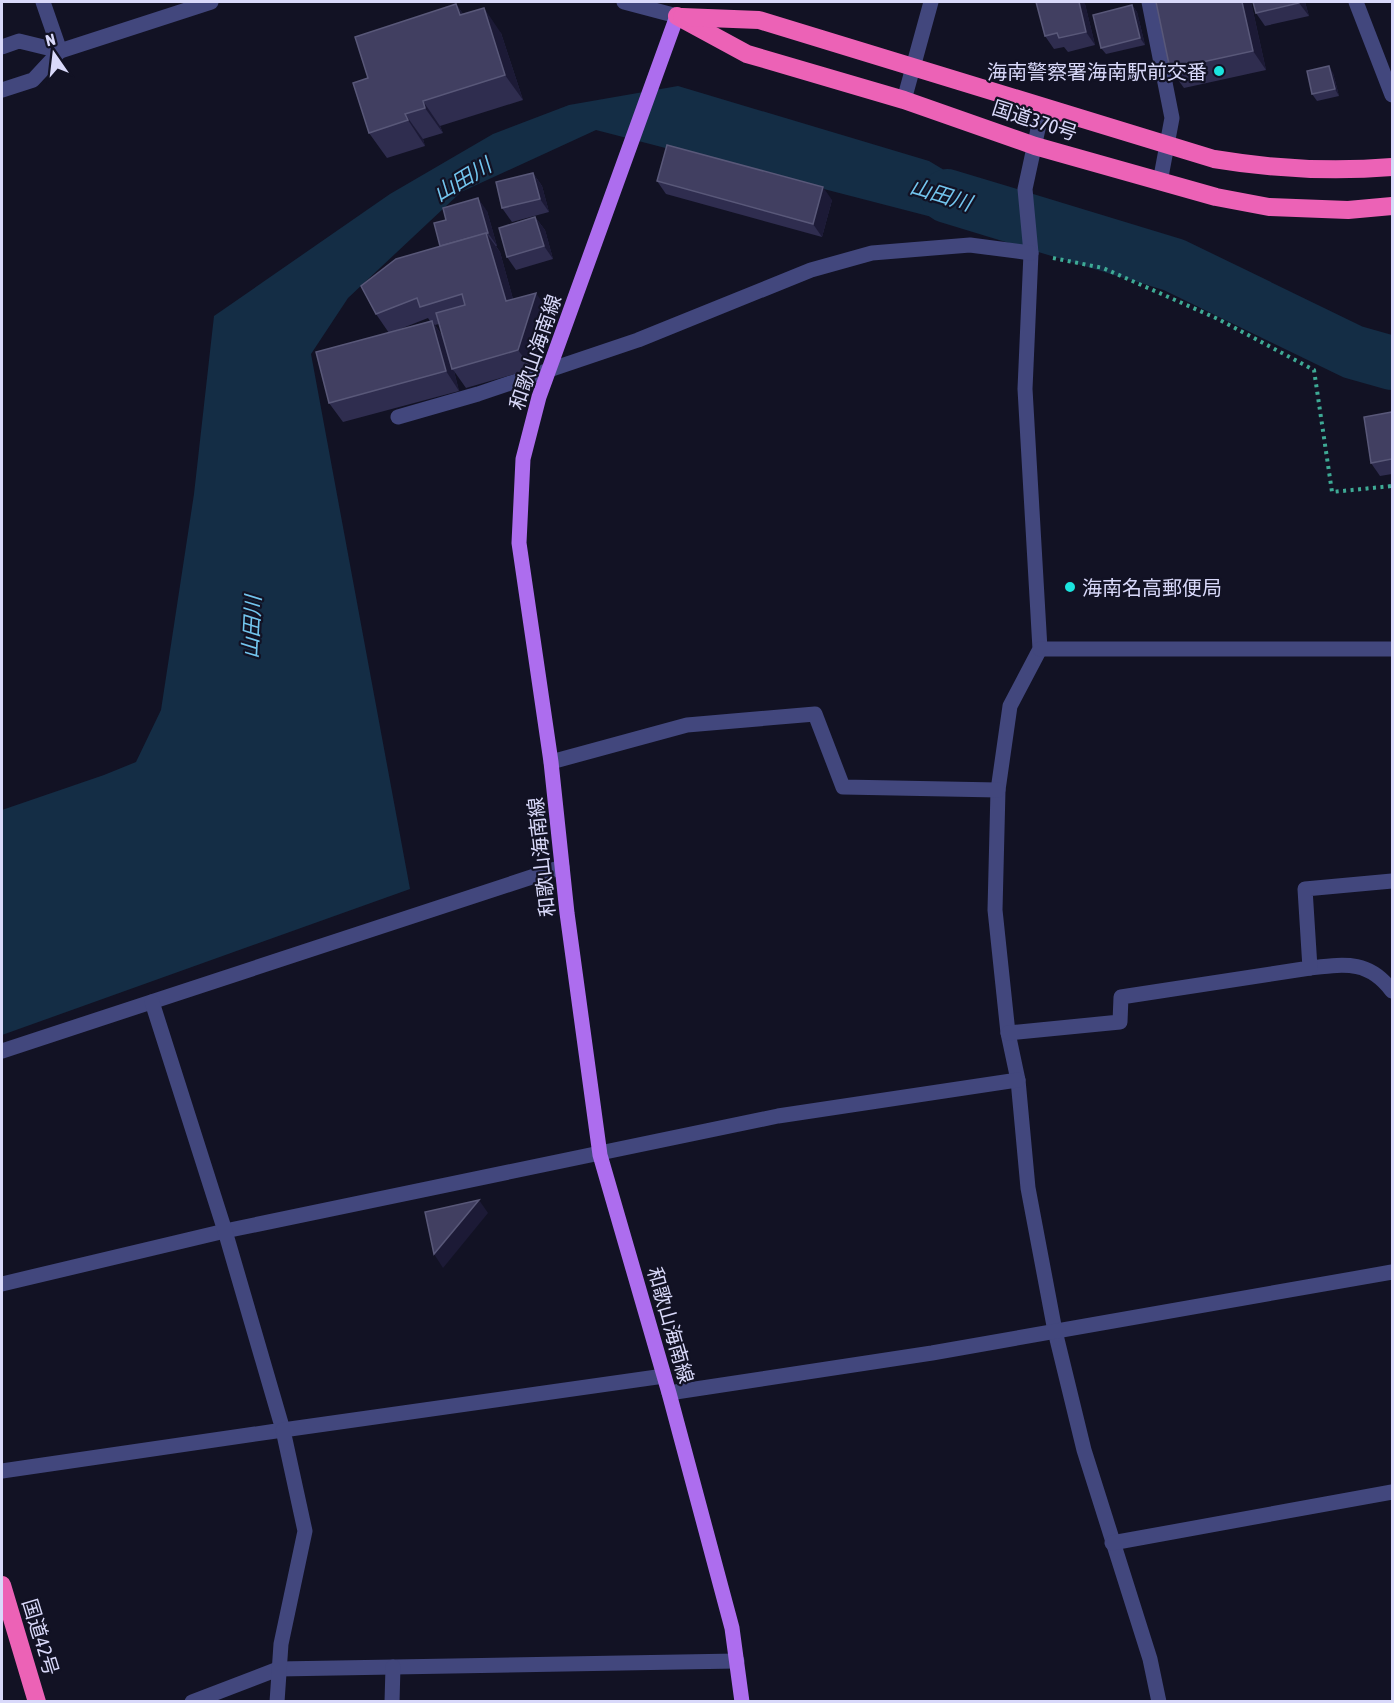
<svg xmlns="http://www.w3.org/2000/svg" width="1394" height="1703" viewBox="0 0 1394 1703" font-family="'Asap Condensed','Noto Sans JP',sans-serif">
	<style>
		.water { fill: #142d45 }
		.lines { fill: none; stroke-linecap: round; stroke-linejoin: round }
		.river { stroke: #142d45; stroke-width: 54 }
		.path { stroke: #3eaa95; stroke-width: 4; stroke-dasharray: 3 4.5; stroke-linecap: butt }
		.minor { stroke: #42477d; stroke-width: 15 }
		.major { stroke: #ad6dee; stroke-width: 15 }
		.highway { stroke: #ec62b6; stroke-width: 18 }
		.wall { fill: #2f2d4f; fill-rule: evenodd }
		.shaded-wall { fill: #1c1a36 }
		.building { fill: #413f61; stroke: #595879; stroke-width: 1.5 }
		.poi-dot { fill: #1be4de; stroke: #121224; stroke-width: 2 }
		.labels { text-anchor: middle; dominant-baseline: central; stroke-width: 4.5; stroke-linejoin: round; paint-order: stroke }
		.poi-label { font-size: 20px; fill: #d9d9fa; stroke: #121224; text-anchor: end }
		.street-label { font-size: 20px; fill: #d9d9fa; stroke: #121224 }
		.water-label { font-size: 21px; font-style: italic; fill: #73c5ee; stroke: #121224 }
	</style>
	<rect width="100%" height="100%" fill="#121224"/>
	<path class="water" d="M678,86L929,161L944,170L1015,197L1021,240L596,130L461,192L348,298L311,354L410,889L2,1035V810L104,775L136,762L161,710L194,494L214,316L390,194L493,134L569,105Z"/>
	<g class="lines">
		<path class="river" d="M947,196L1174,265L1353,352L1392,363"/>
		<path class="path" d="M1053,258L1103,268L1218,319L1314,370L1332,492L1392,486"/>
		<g class="minor">
			<path d="M43,2L60,51"/>
			<path d="M624,2L677,16"/>
			<path d="M1149,2L1172,118L1160,182"/>
			<path d="M1356,2L1392,95"/>
			<path d="M2,47L19,41L60,51"/>
			<path d="M2,90L33,80L60,51L211,2"/>
			<path d="M904,100L931,2"/>
			<path d="M1043,106L1025,189L1031,253L1025,389L1040,649L1010,706L998,790L995,910L1008,1033L1018,1080L1028,1188L1055,1331L1084,1450L1150,1659L1159,1702"/>
			<path d="M398,417L478,394L638,340L811,270L872,253L970,245L1031,253"/>
			<path d="M1040,649H1392"/>
			<path d="M551,762L687,725L815,714L843,787L998,790"/>
			<path d="M1310,968C1345,964 1369,960 1392,991"/>
			<path d="M1008,1033L1120,1022L1121,997L1310,968L1305,889L1392,881"/>
			<path d="M2,1051L562,867"/>
			<path d="M2,1284L225,1231L778,1116L1018,1080"/>
			<path d="M669,1393L932,1353L1392,1272"/>
			<path d="M2,1471L283,1430L225,1231L152,1002"/>
			<path d="M1112,1543L1392,1492"/>
			<path d="M192,1702L278,1669L737,1661"/>
			<path d="M277,1702L281,1644L305,1531L283,1430L664,1376"/>
			<path d="M392,1702L393,1667"/>
		</g>
		<path class="major" d="M677,16L539,397L523,459L519,543L551,762L567,913L600,1155L669,1393L732,1628L742,1702"/>
		<g class="highway">
			<path d="M677,16L747,54L904,100L1035,146L1216,197L1269,207L1348,210L1392,206"/>
			<path d="M682,17L759,20L1214,159C1274,169 1332,172 1392,167"/>
			<path d="M2,1585L37,1702"/>
		</g>
	</g>
	<g class="wall">
		<path d="M1156,2H1251L1266,70L1184,88L1170,69Z"/>
		<path d="M1305,2L1309,16L1265,26L1256,13Z"/>
		<path d="M456,4L463,14L501,33L523,100L440,126L443,133L423,139L425,146L387,158L369,133L368,78Z"/>
		<path d="M1085,4L1095,45L1068,52L1064,47L1054,49L1045,36Z"/>
		<path d="M1132,5L1137,12L1145,45L1106,54L1101,48Z"/>
		<path d="M1333,73L1339,96L1317,101L1312,94Z"/>
		<path d="M533,173L542,186L549,212L512,222L502,208Z"/>
		<path d="M657,181L832,200L822,237L666,194Z"/>
		<path d="M487,211L497,246H496L500,252L513,299L549,312L532,369L466,388L454,371L459,391L343,422L329,403L389,333L376,314L440,246ZM428,318L430,321L395,331ZM439,324L443,337L435,325Z"/>
		<path d="M535,217L545,230L553,259L516,270L507,257Z"/>
		<path d="M1392,412V474L1380,476L1371,463Z"/>
	</g>
	<g class="shaded-wall">
		<path d="M1079,2H1084L1085,4L1095,45L1086,32Z"/>
		<path d="M1242,2H1251L1266,70L1253,51Z"/>
		<path d="M1299,2H1305L1309,16L1299,3Z"/>
		<path d="M456,4L474,30L460,15Z"/>
		<path d="M1132,5L1137,12L1145,45L1140,38Z"/>
		<path d="M484,8L501,33L523,100L505,75Z"/>
		<path d="M1329,66L1333,73L1339,96L1335,89Z"/>
		<path d="M423,101L440,126L443,133L425,108Z"/>
		<path d="M405,114L423,139L425,146L408,120Z"/>
		<path d="M533,173L542,186L549,212L540,199Z"/>
		<path d="M823,187L832,200L822,237L813,224Z"/>
		<path d="M478,198L487,211L497,246L488,233Z"/>
		<path d="M535,217L545,230L553,259L544,246Z"/>
		<path d="M486,233L500,252L519,321L506,301Z"/>
		<path d="M536,293L549,312L532,369L518,350Z"/>
		<path d="M432,321L445,340L452,369L454,371L459,391L446,371Z"/>
		<path d="M479,1200L488,1213L443,1268L434,1254Z"/>
	</g>
	<g class="building">
		<path d="M1036,2H1079L1086,32L1059,38L1057,33L1045,36Z"/>
		<path d="M1156,2H1242L1253,51L1170,69Z"/>
		<path d="M1253,2H1299V3L1256,13Z"/>
		<path d="M456,4L460,15L484,8L505,75L423,101L425,108L405,114L408,120L369,133L353,83L368,78L355,37Z"/>
		<path d="M1132,5L1140,38L1101,48L1093,15Z"/>
		<path d="M1329,66L1335,89L1312,94L1307,71Z"/>
		<path d="M667,145L823,187L813,224L657,181Z"/>
		<path d="M533,173L540,199L502,208L496,182Z"/>
		<path d="M478,198L488,233L440,246L434,223L446,220L443,208Z"/>
		<path d="M535,217L544,246L507,257L499,228Z"/>
		<path d="M486,233L506,301L536,293L518,350L452,369L436,313L465,305L462,294L420,307L417,298L376,314L361,286L396,259Z"/>
		<path d="M432,321L446,371L329,403L316,352Z"/>
		<path d="M1392,412V459L1371,463L1364,417Z"/>
		<path d="M479,1200L434,1254L425,1212Z"/>
	</g>
	<g class="poi-dot">
		<circle cx="1219" cy="71" r="6"/>
		<circle cx="1070" cy="587" r="6"/>
	</g>
	<g class="labels">
		<g class="poi-label">
			<text x="1207" y="71">海南警察署海南駅前交番</text>
			<text x="1082" y="587" text-anchor="start">海南名高郵便局</text>
		</g>
		<g class="street-label">
			<text transform="translate(1035 120) rotate(18)">国道370号</text>
			<text transform="translate(535 352) rotate(-71)">和歌山海南線</text>
			<text transform="translate(541 857) rotate(-96)">和歌山海南線</text>
			<text transform="translate(671 1325) rotate(74)">和歌山海南線</text>
			<text transform="translate(41 1637) rotate(73)">国道42号</text>
		</g>
		<g class="water-label">
			<text transform="translate(462 179) rotate(-31)">山田川</text>
			<text transform="translate(941 194) rotate(17)">山田川</text>
			<text transform="translate(251 627) rotate(-87)">山田川</text>
		</g>
	</g>
	<rect width="1394" height="1703" fill="none" stroke="#d9d9fa" stroke-width="6"/>
	<g transform="translate(54 54) rotate(346)" stroke="#121224" stroke-width="4.5" paint-order="stroke">
	<path d="M0-4.5L10 22L0 15L-10 22Z" fill="#d9d9fa"/>
	<text y="-9" font-size="16" font-weight="bold" text-anchor="middle" fill="#d9d9fa">N</text>
	</g>
</svg>
